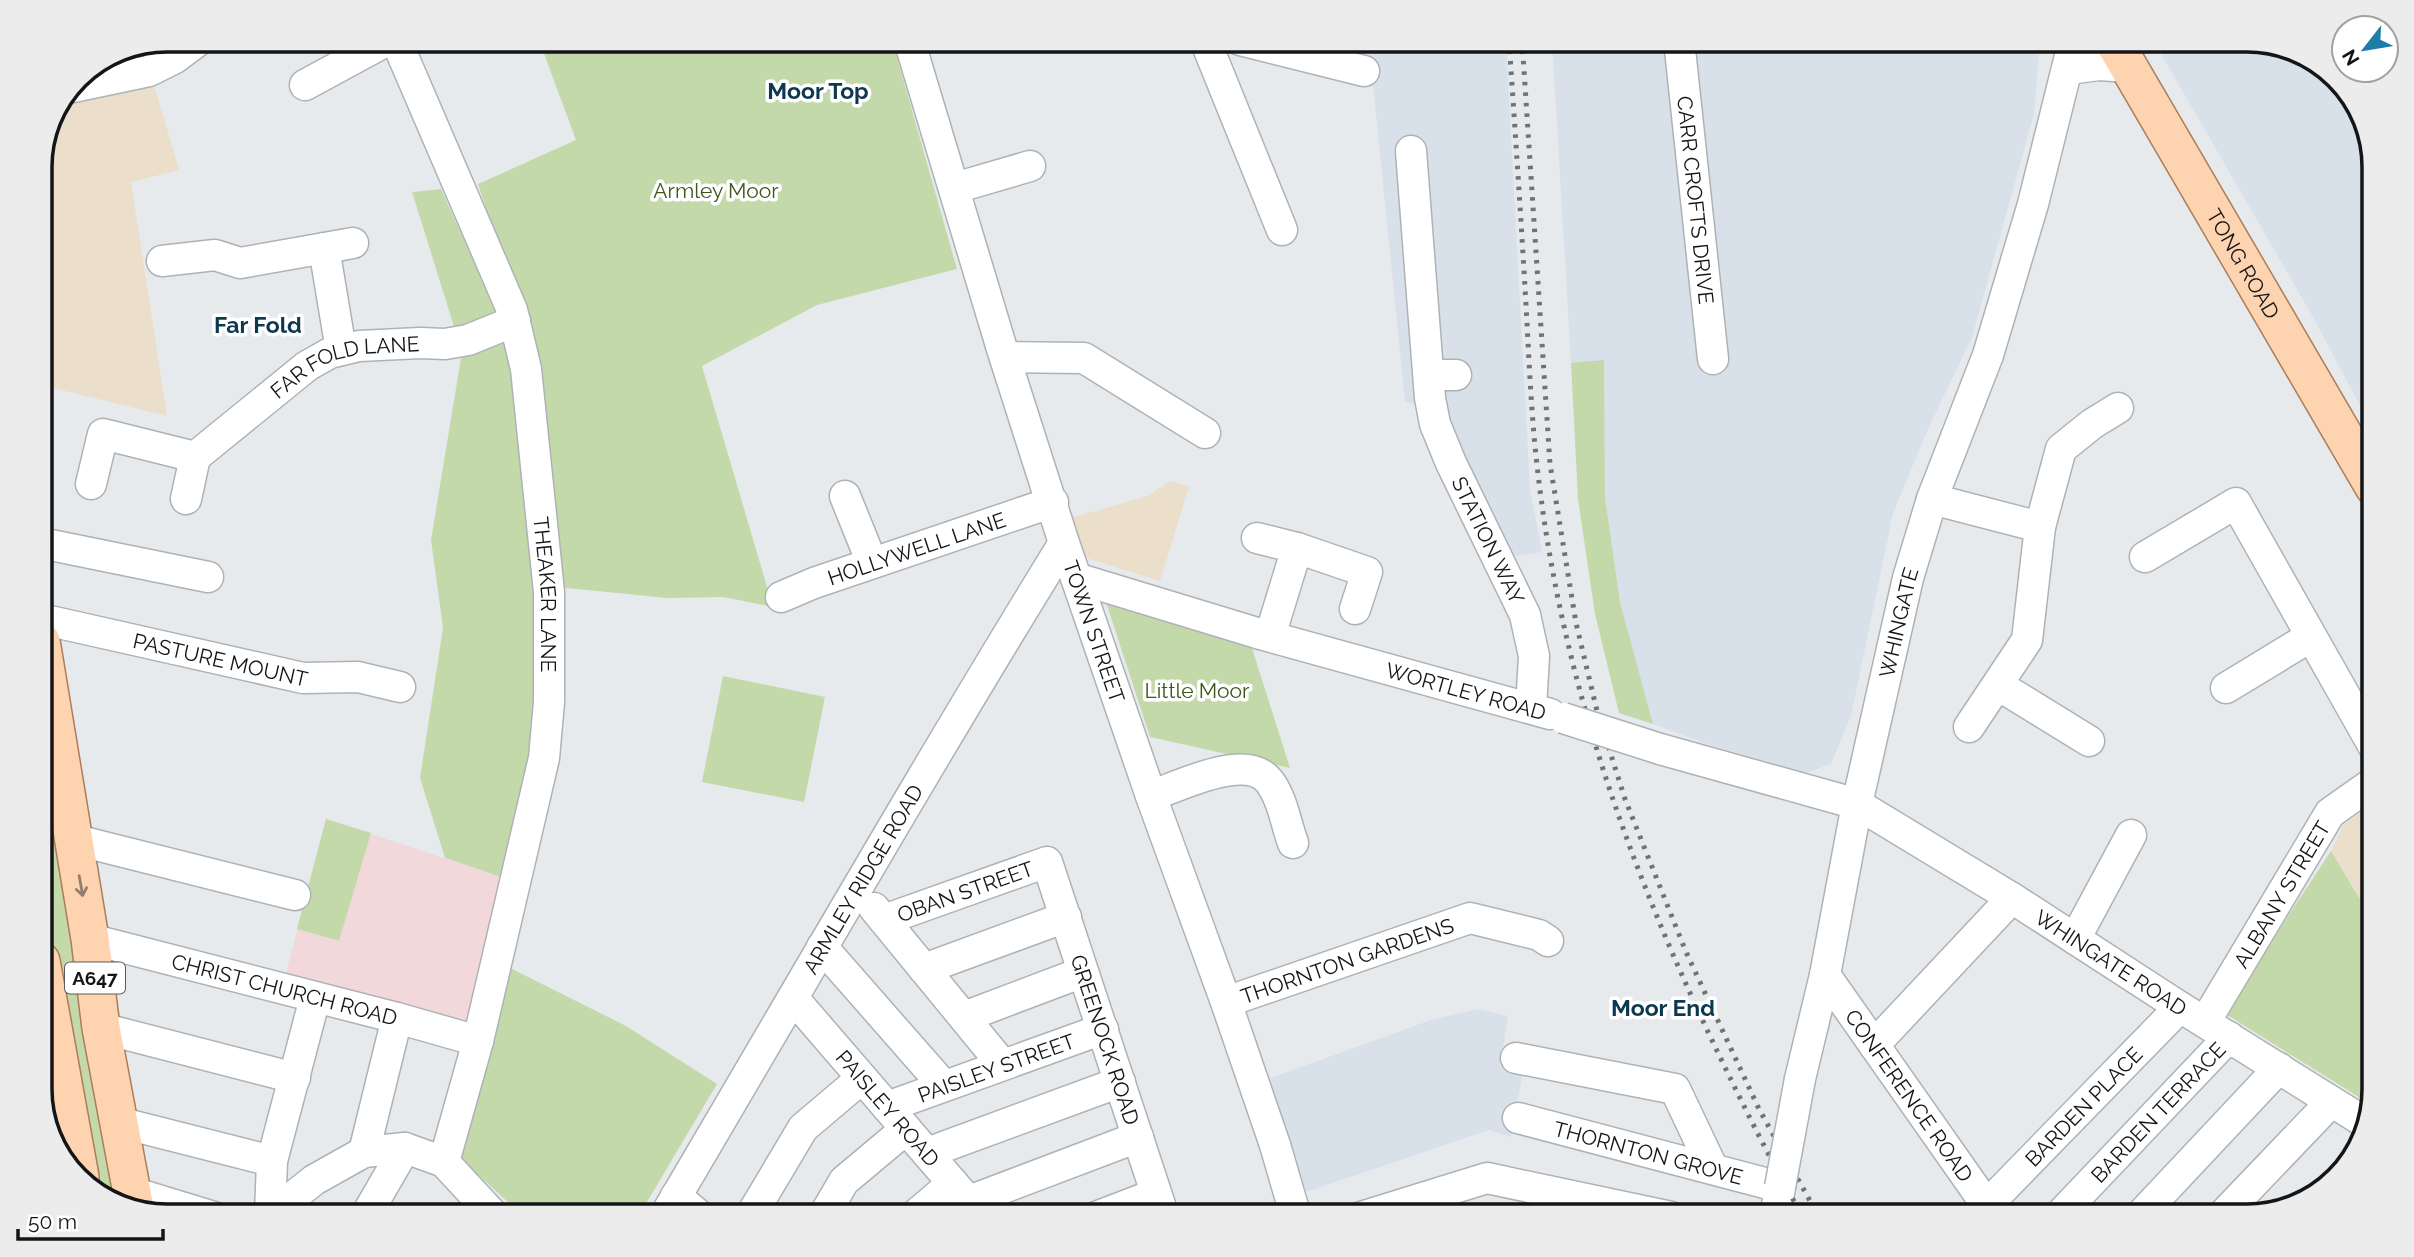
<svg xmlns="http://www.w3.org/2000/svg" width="2414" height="1257" viewBox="0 0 2414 1257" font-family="Raleway,sans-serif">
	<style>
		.commercial { fill: #ebdeca }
		.built { fill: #d8e0e9 }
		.education { fill: #f3d8db }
		.green { fill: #c4d9a9 }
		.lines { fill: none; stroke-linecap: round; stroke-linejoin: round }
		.minor-casing { stroke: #afb2b5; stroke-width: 33 }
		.major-casing { stroke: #ab7d58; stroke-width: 40 }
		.minor { stroke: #fff; stroke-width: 30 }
		.major { stroke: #fdd3b0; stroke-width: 37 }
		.rail { stroke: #707274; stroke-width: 5; stroke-dasharray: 3.5 7; stroke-linecap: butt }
		.minor-bridge-casing { stroke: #afb2b5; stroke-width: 33; stroke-linecap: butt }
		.minor-bridge { stroke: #fff; stroke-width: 30 }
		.oneway { stroke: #947e6b }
		.labels { text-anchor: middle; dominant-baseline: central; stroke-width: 7; stroke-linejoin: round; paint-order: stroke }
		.shield { fill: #fff; stroke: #5a5b5c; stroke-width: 2 }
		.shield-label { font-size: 19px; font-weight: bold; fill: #141516 }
		.park-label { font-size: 21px; fill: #40561a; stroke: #fff }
		.street-label { font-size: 21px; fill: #141516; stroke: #fff }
		.neighbourhood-label { font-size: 23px; font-weight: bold; fill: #0d394f; stroke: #fff }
		.rim { fill: none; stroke: #141516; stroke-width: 3.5 }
	</style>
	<rect width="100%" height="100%" fill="#e7eaed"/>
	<g class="commercial">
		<path d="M152,78L179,170L131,182L167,416L41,385V160L70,95Z"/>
		<path d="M1170,481L1189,486L1160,581L1083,557L1071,518L1148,496Z"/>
		<path d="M2374,803V923L2331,851L2344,824Z"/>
	</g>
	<g class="built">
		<path d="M1366,40H1506L1530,490L1542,552L1518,556L1504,553L1439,410L1405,402L1372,74Z"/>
		<path d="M1552,40H2040L2034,114L1972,337L1928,429L1893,513L1851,716L1831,764L1805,773L1710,745L1653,724L1620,602L1605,497L1604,361L1571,363Z"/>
		<path d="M2153,40H2246L2303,54L2352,97L2373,160L2374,432L2313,317Z"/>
		<path d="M1478,1009L1508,1016L1500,1067L1523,1072L1511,1137L1489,1130L1306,1192L1265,1080L1431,1020Z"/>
	</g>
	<path class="education" d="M326,819L504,878L470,1021L285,977Z"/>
	<g class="green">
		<path d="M539,40H892L957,269L817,305L702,366L773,607L724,597L667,598L557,587L538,366L478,184L576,140Z"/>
		<path d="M441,189L501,322L515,365L536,545V718L525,795L504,878L445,858L420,778L443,628L431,540L462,352L412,192Z"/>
		<path d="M1604,360L1605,497L1620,602L1653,724L1619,713L1595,614L1578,499L1571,363Z"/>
		<path d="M1106,602L1252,648L1290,768L1150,737Z"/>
		<path d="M723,676L825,697L804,802L702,782Z"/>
		<path d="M41,741L119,1205L113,1204L107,1187L100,1189L79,1095L44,906L41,885Z"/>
		<path d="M326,819L371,833L339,941L297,929Z"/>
		<path d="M2331,851L2374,923V1089L2370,1104L2224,1013Z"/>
		<path d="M508,967L626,1026L717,1084L638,1217H524L461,1159Z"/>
	</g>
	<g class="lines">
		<defs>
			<g id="minor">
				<path id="s1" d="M396,40L512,310L526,369L549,592V702L544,758L478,1041L444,1162"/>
				<path id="s2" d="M909,40L1002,349L1064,543L1151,796L1226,1002L1275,1145L1296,1217"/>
				<path d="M1205,40L1282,230"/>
				<path d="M1240,40L1364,71"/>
				<path id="s3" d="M1679,40L1713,359"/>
				<path d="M2068,69L2099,65L2129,67"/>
				<path d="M305,85L388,40"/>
				<path d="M73,87L149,71L175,58L199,40"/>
				<path id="s4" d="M1411,151L1430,398L1435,424L1451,463L1525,615L1534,656L1531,708"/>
				<path d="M955,188L1030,166"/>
				<path d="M324,248L341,350"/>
				<path d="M162,261L215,255L240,263L353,243"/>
				<path d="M1005,357L1084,358L1205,433"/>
				<path d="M1429,375H1456"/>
				<path id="s5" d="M91,484L103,434L195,457L307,366L330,353L359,346L420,343L445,344L468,340L515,321"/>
				<path d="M845,496L872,563"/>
				<path d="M186,499L195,457"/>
				<path d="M1932,499L2040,527"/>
				<path d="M1257,538L1297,548"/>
				<path d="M41,543L208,577"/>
				<path d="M2145,557L2236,503L2374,747"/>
				<path id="s6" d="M1076,578L1257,633L1550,714"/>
				<path id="s7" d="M781,597L814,583L1053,502"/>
				<path id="s8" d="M41,619L303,678L358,677L400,687"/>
				<path d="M1270,636L1297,548L1367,572L1355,609"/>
				<path d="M1998,685L2089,741"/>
				<path d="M2226,688L2310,637"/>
				<path d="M1969,727L2027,640L2040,527L2061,449L2092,424L2118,408"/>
				<path id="s9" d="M1660,749L1857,804L2012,898L2180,1007L2366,1123"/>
				<path d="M1151,796C1179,786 1246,752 1269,781C1282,797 1286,824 1293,843"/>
				<path d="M72,839L295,895"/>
				<path d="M874,908L1002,1064"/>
				<path id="s10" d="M884,920L1047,862L1164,1217"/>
				<path id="s11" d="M90,939L397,1018L478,1041"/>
				<path d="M2075,939L2131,835"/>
				<path d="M822,947L944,1086"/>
				<path d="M924,969L1066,917"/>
				<path id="s12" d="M1825,975L1995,1217"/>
				<path id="s13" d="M794,999L982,1217"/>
				<path id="s14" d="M1226,1002L1470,918L1539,935L1548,941"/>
				<path d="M964,1017L1083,972"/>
				<path id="s15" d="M2205,1022L2330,813L2374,782"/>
				<path d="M101,1028L295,1078"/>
				<path d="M1874,1045L2012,898"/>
				<path d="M1516,1058L1675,1089L1712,1167"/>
				<path id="s16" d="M1800,1079L1825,975L1857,804L1908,578L1932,499L1988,355L2033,204L2074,40"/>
				<path id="s17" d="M887,1107L1103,1029"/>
				<path id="s18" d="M1518,1118L1780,1187L1775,1217"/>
				<path d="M118,1122L272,1161"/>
				<path d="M364,1152L397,1018"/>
				<path d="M927,1153L1120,1082"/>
				<path d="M132,1192L214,1217"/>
				<path d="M676,1196L701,1217"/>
				<path d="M969,1201L1138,1137"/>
				<path id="s19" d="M1987,1205L2180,1007"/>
				<path d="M270,1215L272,1161L315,998"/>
				<path d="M268,1217L314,1180L364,1152L405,1148L444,1162L495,1217"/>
				<path d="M365,1217L405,1148"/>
				<path id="s20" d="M664,1217C797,992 927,765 1064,543"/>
				<path d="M750,1217L803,1128L862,1078"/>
				<path d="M823,1217L844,1181L906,1129"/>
				<path d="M913,1217L953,1183"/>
				<path d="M1096,1217L1156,1194"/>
				<path d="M1361,1217L1487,1178L1671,1217"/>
				<path id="s21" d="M2058,1217L2229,1037"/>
				<path d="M2139,1217L2279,1068"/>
				<path d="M2221,1217L2331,1102"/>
			</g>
			<g id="major">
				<path id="s22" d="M2113,40L2374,487"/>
				<path d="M41,641L90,939L101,1028L135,1209"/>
				<path d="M41,961L80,1177"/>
			</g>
		</defs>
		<use href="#minor" class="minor-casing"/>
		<use href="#major" class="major-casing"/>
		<use href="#minor" class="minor"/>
		<use href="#major" class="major"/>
		<g class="rail">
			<path d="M1509,40C1515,129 1521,217 1526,305C1529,358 1531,412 1537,465C1559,666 1624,855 1710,1036C1739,1097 1769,1158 1803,1217"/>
			<path d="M1522,40L1550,464L1576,623L1597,711L1625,799L1686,952L1759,1109L1819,1217"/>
		</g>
		<defs>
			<g id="minor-bridge">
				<path d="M1563,718L1660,749"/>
				<path d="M1780,1187L1800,1079"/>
			</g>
		</defs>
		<use href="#minor-bridge" class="minor-bridge-casing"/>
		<use href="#minor-bridge" class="minor-bridge"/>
	</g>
	<defs><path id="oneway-shaft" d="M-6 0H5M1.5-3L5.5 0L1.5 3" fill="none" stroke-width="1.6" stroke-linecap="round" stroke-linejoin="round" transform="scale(1.75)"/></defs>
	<use class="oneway" href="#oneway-shaft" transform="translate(81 886) rotate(80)"/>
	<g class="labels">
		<rect class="shield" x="65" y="962.5" width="60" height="31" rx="5"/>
		<g class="shield-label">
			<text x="95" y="978">A647</text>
		</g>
		<g class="park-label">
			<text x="716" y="190">Armley Moor</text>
			<text x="1197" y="690">Little Moor</text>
		</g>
		<g class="street-label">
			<text stroke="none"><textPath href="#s3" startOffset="161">CARR CROFTS DRIVE</textPath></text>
			<text stroke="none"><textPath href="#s22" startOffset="259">TONG ROAD</textPath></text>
			<text stroke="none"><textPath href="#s5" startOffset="327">FAR FOLD LANE</textPath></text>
			<text stroke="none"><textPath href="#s4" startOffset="402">STATION WAY</textPath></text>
			<text stroke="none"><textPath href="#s7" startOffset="144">HOLLYWELL LANE</textPath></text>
			<text stroke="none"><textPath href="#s1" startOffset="581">THEAKER LANE</textPath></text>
			<text stroke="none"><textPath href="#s16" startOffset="467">WHINGATE</textPath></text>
			<text stroke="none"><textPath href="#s2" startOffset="620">TOWN STREET</textPath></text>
			<text stroke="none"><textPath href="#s8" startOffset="184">PASTURE MOUNT</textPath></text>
			<text stroke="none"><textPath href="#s6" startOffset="406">WORTLEY ROAD</textPath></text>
			<text stroke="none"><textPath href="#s20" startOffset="392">ARMLEY RIDGE ROAD</textPath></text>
			<text stroke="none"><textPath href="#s10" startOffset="86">OBAN STREET</textPath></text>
			<text stroke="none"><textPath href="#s15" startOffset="149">ALBANY STREET</textPath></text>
			<text stroke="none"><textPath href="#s14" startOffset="128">THORNTON GARDENS</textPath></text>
			<text stroke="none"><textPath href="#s9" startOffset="504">WHINGATE ROAD</textPath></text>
			<text stroke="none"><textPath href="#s11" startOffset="201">CHRIST CHURCH ROAD</textPath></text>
			<text stroke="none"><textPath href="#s10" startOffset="360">GREENOCK ROAD</textPath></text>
			<text stroke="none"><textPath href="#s17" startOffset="116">PAISLEY STREET</textPath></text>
			<text stroke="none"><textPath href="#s12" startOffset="147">CONFERENCE ROAD</textPath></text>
			<text stroke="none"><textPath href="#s19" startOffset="138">BARDEN PLACE</textPath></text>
			<text stroke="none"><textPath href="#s13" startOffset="144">PAISLEY ROAD</textPath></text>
			<text stroke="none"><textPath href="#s21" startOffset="145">BARDEN TERRACE</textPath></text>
			<text stroke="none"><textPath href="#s18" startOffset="135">THORNTON GROVE</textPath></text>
		</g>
		<g class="neighbourhood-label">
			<text x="818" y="90">Moor Top</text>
			<text x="258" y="324">Far Fold</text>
			<text x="1663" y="1007">Moor End</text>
		</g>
	</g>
	<path d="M0 0H2414V1257H0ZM167 52H2247A115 115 0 0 1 2362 167V1089A115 115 0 0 1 2247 1204H167A115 115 0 0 1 52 1089V167A115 115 0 0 1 167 52Z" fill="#ececec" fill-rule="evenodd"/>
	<path class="rim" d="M167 52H2247A115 115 0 0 1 2362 167V1089A115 115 0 0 1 2247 1204H167A115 115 0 0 1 52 1089V167A115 115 0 0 1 167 52Z"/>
	<g transform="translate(2365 49) rotate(239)"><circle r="33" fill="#ffffff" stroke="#a1a1a2" stroke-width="2"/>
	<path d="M0-5L12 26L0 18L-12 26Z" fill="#1c7da9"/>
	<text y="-10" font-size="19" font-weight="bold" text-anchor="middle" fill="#141516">N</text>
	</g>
	<path d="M18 1229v10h145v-10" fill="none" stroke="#141516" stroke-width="3.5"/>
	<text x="28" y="1229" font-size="21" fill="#141516" stroke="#ffffff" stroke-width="5" paint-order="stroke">50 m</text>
</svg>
